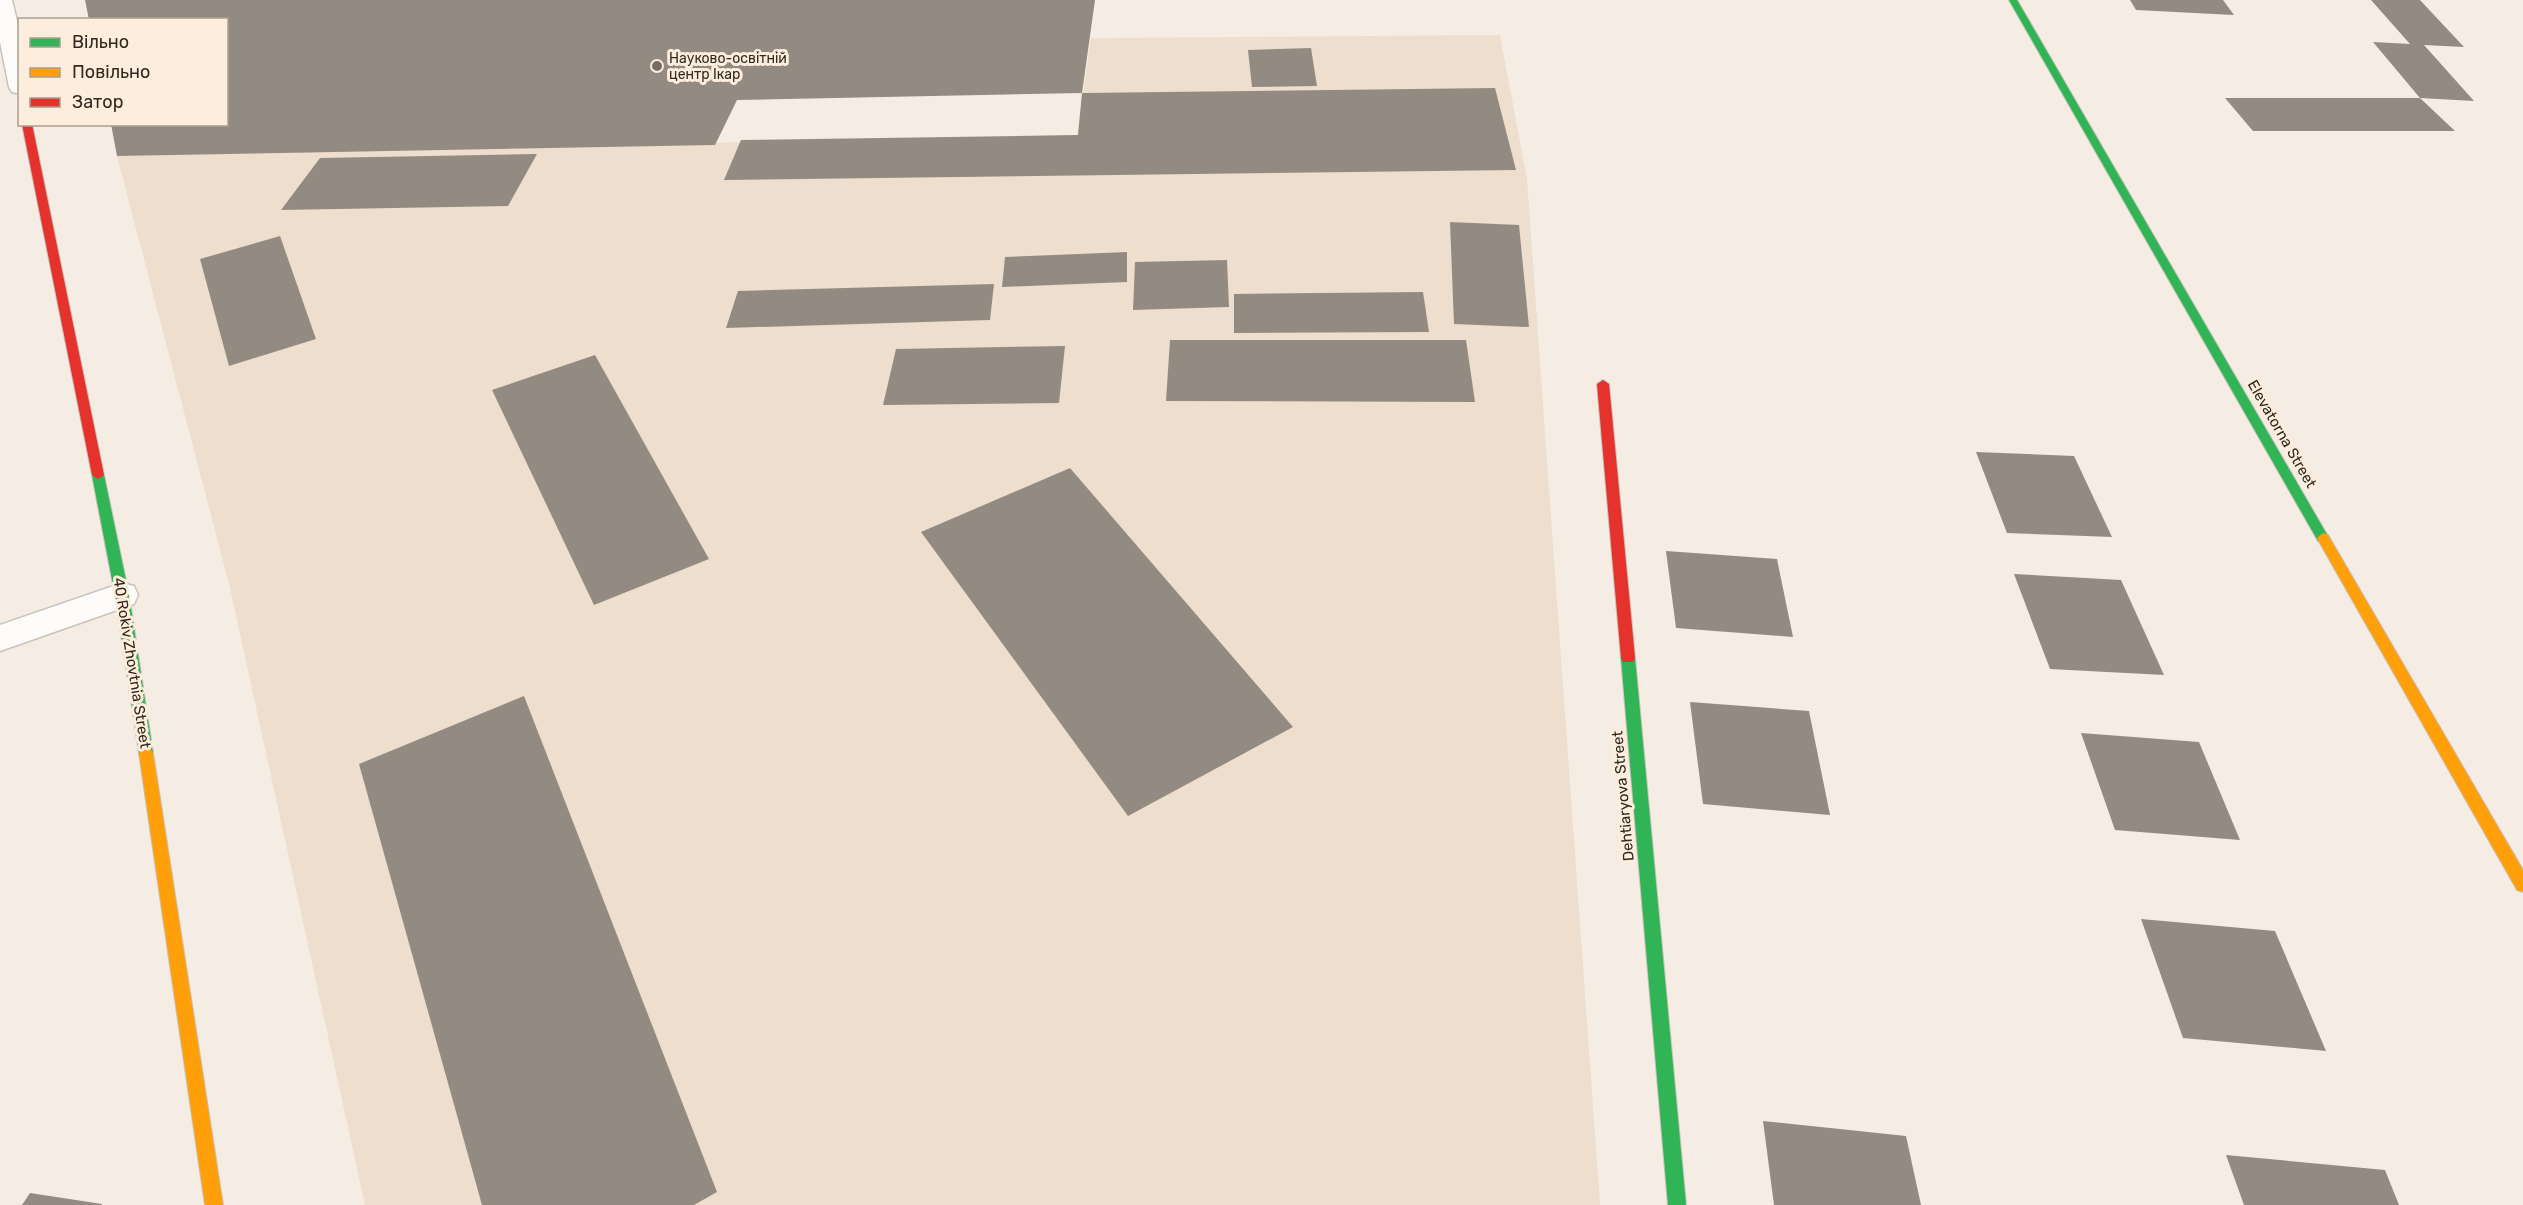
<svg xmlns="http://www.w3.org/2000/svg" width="2523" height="1205" viewBox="0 0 2523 1205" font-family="Rubik,sans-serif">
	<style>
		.green { fill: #eedecd }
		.building { fill: #938b81 }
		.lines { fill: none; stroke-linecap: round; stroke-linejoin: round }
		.street-casing { stroke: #c9c2ba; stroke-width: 3 }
		.fast-casing { stroke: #c9c2ba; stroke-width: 2 }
		.slow-casing { stroke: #c9c2ba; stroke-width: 2 }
		.jam-casing { stroke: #c9c2ba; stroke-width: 2 }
		.street { fill: #fefcfb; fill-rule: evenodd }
		.fast { fill: #30b455; fill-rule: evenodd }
		.slow { fill: #ff9f0a; fill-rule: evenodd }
		.jam { fill: #e5322d; fill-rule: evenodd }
		.poi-dot { fill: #766e65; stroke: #fdeddc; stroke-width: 2 }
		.labels { text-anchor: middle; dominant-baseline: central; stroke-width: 6; stroke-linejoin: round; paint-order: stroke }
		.far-poi-label { font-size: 14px; fill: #312921; stroke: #fdeddc; text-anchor: start }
		.street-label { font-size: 15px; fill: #312921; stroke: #fdeddc }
	</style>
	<rect width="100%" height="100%" fill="#f5ede4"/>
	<path class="green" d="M1500,35L1527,179L1600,1205H365L229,584L117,156L1077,135L1091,38Z"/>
	<g class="building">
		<path d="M85,0H1095L1082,93L737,100L715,145L117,156L111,124H226V20H89Z"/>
		<path d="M2130,0H2223L2234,15L2136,10Z"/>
		<path d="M2371,0H2420L2464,47L2424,45L2474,101L2420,98L2373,42L2410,44Z"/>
		<path d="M1311,48L1317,86L1252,87L1248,50Z"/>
		<path d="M1495,88L1516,170L724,180L741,140L1078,135L1082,93Z"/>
		<path d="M2225,98H2420L2455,131H2253Z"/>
		<path d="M537,154L508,206L281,210L320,158Z"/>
		<path d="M1450,222L1519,225L1529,327L1454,324Z"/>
		<path d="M280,236L316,339L229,366L200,259Z"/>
		<path d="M1127,252V282L1002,287L1005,257Z"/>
		<path d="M1227,260L1229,307L1133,310L1135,262Z"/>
		<path d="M994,284L990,320L726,328L738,291Z"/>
		<path d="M1423,292L1429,332L1234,333V294Z"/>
		<path d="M1170,340H1466L1475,402L1166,401Z"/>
		<path d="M1065,346L1059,403L883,405L896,349Z"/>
		<path d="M595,355L709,559L594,605L492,390Z"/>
		<path d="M1976,452L2074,456L2112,537L2007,533Z"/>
		<path d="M1070,468L1293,727L1128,816L921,532Z"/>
		<path d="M1666,551L1777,559L1793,637L1676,628Z"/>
		<path d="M2014,574L2121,580L2164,675L2050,669Z"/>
		<path d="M524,696L717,1192L694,1205H482L359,764Z"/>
		<path d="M1690,702L1809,711L1830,815L1703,804Z"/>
		<path d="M2081,733L2199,742L2240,840L2115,830Z"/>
		<path d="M2141,919L2275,931L2326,1051L2183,1038Z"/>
		<path d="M1763,1121L1906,1136L1921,1205H1774Z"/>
		<path d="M2226,1155L2385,1170L2399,1205H2244Z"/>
		<path d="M30,1193L102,1204V1205H22Z"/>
	</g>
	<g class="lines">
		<defs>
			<g id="street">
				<path d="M0,0H12L20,33V94L12,92L9,87L0,42Z"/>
				<path d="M122,583L134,586L138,595L134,604L0,651V625Z"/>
			</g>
			<g id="fast">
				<path d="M2009,0H2017L2329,538L2328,541H2318Z"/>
				<path d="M98,471L104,475L129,595L153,753L151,757L146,759L141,757L139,753L115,595L92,475Z"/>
				<path d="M1628,653L1633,654L1635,658L1686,1205H1668L1621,658L1623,654Z"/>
			</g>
			<g id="slow">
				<path d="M2323,533L2328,535L2523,870V892L2517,890L2317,538Z"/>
				<path d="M146,747L151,749L153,753L223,1205H205L139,753L141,749Z"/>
			</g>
			<g id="jam">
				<path d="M22,124H32L104,475L98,479L92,475Z"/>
				<path d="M1603,380L1609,384L1635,658L1633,662H1623L1621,658L1597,384Z"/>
			</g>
		</defs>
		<use href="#street" class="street-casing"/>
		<use href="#fast" class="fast-casing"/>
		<use href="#slow" class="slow-casing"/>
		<use href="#jam" class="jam-casing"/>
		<use href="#street" class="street"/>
		<use href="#fast" class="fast"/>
		<use href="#slow" class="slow"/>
		<use href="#jam" class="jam"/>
	</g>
	<circle class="poi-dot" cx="657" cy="66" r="6"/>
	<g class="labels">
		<g class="far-poi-label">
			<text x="669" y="58">Науково-освітній<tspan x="669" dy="16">центр Ікар</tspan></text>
		</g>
		<g class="street-label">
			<text transform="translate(2282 434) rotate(60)">Elevatorna Street</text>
			<text transform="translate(132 663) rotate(81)">40 Rokiv Zhovtnia Street</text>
			<text transform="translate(1623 796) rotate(-95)">Dehtiaryova Street</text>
		</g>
	</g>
	<rect x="18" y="18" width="210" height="108" fill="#fdeddc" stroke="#ab9f91" stroke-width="1.5"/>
	<rect x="30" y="38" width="30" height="9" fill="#30b455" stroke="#ab9f91" stroke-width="1.5"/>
	<text x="72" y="48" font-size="18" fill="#312921">Вільно</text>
	<rect x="30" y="68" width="30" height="9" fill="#ff9f0a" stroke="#ab9f91" stroke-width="1.5"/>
	<text x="72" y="78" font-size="18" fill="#312921">Повільно</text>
	<rect x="30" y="98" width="30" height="9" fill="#e5322d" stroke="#ab9f91" stroke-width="1.5"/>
	<text x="72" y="108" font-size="18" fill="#312921">Затор</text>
</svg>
